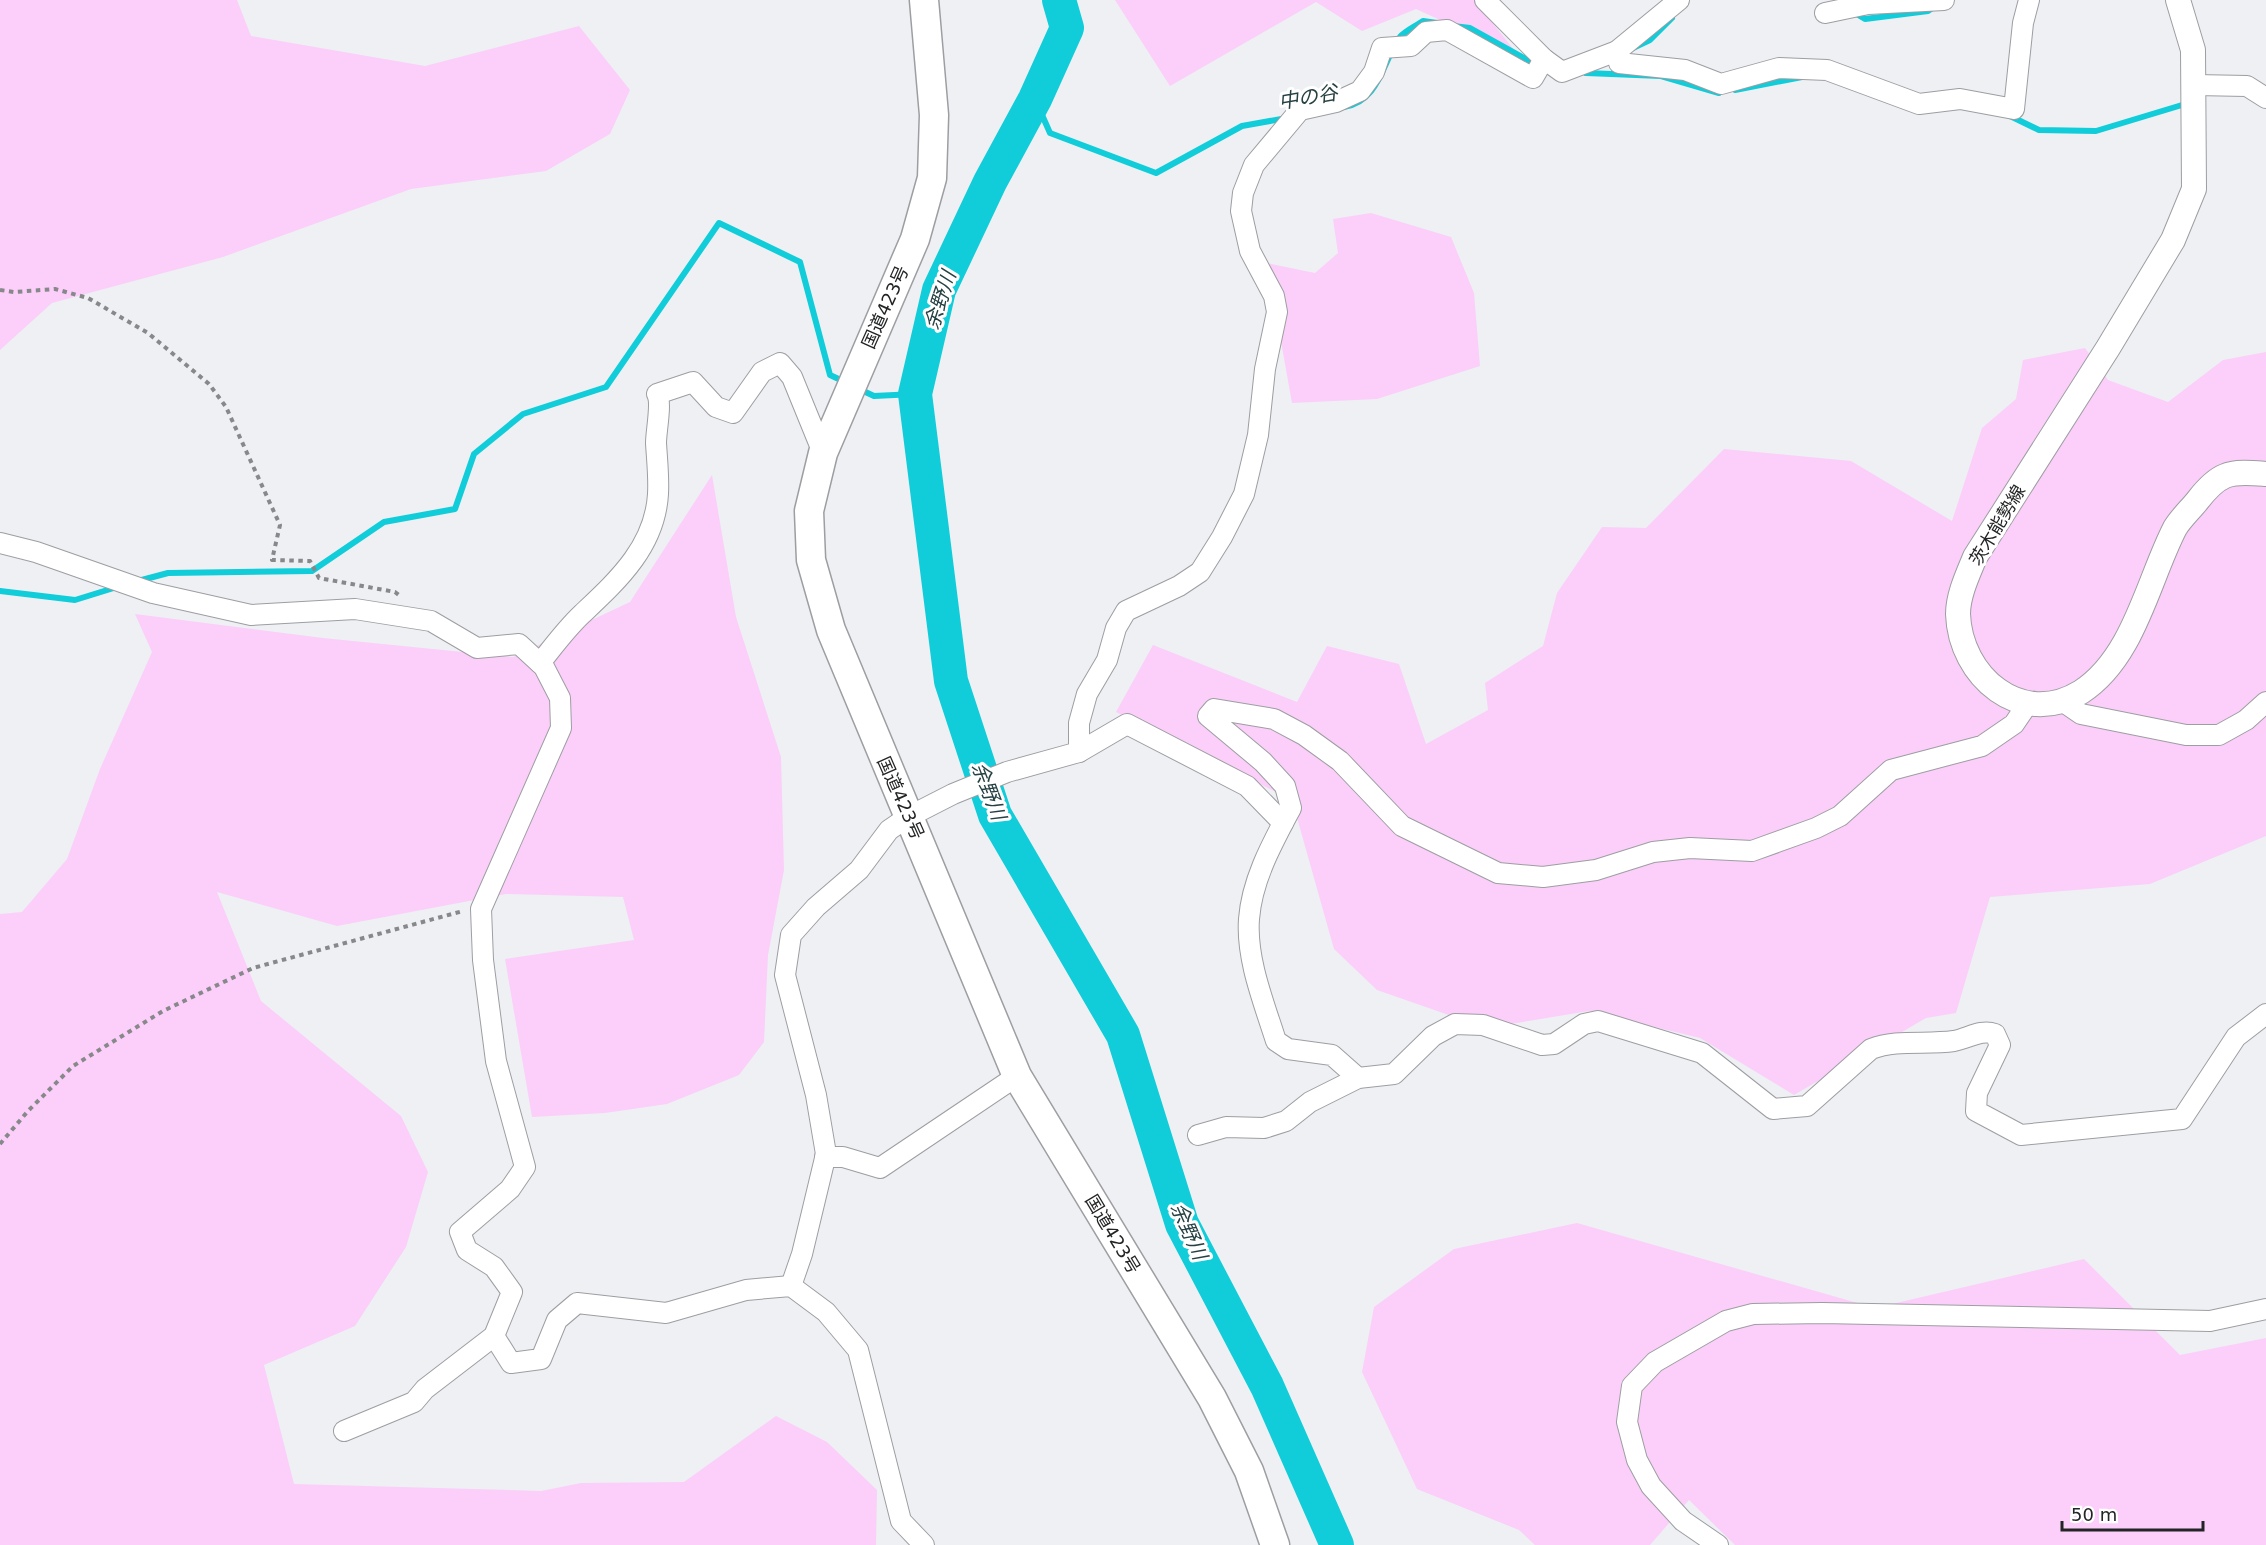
<svg xmlns="http://www.w3.org/2000/svg" width="2266" height="1545" viewBox="0 0 2266 1545" font-family="'DejaVu Sans','Noto Sans JP',sans-serif">
	<style>
		.green { fill: #fbcff9 }
		.lines { fill: none; stroke-linecap: round; stroke-linejoin: round }
		.stream { stroke: #10cdd9; stroke-width: 6 }
		.river { stroke: #10cdd9; stroke-width: 34 }
		.minor-casing { stroke: #9d9ea2; stroke-width: 22 }
		.major-casing { stroke: #9d9ea2; stroke-width: 26 }
		.highway-casing { stroke: #9d9ea2; stroke-width: 31 }
		.path { stroke: #86888a; stroke-width: 4; stroke-dasharray: 4.5 4.5; stroke-linecap: butt }
		.minor { stroke: #fff; stroke-width: 20 }
		.major { stroke: #fff; stroke-width: 24 }
		.highway { stroke: #fff; stroke-width: 28 }
		.labels { text-anchor: middle; dominant-baseline: central; stroke-width: 6; stroke-linejoin: round; paint-order: stroke }
		.street-label { font-size: 18px; fill: #232425; stroke: #fff }
		.water-label { font-size: 20px; font-style: italic; fill: #274143; stroke: #fff }
	</style>
	<rect width="100%" height="100%" fill="#eef0f4"/>
	<g class="green">
		<path d="M0,0H237L251,36L425,66L579,26L630,90L610,134L546,171L411,189L223,257L52,303L0,350Z"/>
		<path d="M1115,0H1474L1519,56L1416,9L1362,31L1316,2L1170,86Z"/>
		<path d="M1371,213L1451,237L1474,293L1480,366L1377,399L1292,403L1267,263L1315,273L1338,253L1333,219Z"/>
		<path d="M2085,348L2108,380L2168,402L2223,360L2266,352V836L2150,884L1990,897L1956,1013L1926,1018L1794,1095L1700,1038L1589,1011L1486,1028L1377,990L1334,949L1292,800L1116,712L1153,645L1297,702L1327,646L1399,664L1426,744L1488,710L1485,683L1543,646L1557,593L1602,527L1646,528L1724,449L1851,461L1952,521L1982,428L2016,399L2023,360Z"/>
		<path d="M712,475L736,617L781,757L784,870L768,955L764,1042L739,1075L667,1104L605,1113L532,1117L505,959L634,940L623,897L506,894L337,926L217,892L261,1001L401,1116L428,1172L406,1247L355,1326L264,1365L294,1484L541,1491L581,1483L684,1482L776,1416L827,1442L877,1490L876,1545H0V914L22,912L67,859L100,769L152,652L135,614L323,638L513,657L630,602Z"/>
		<path d="M1577,1223L1875,1308L2084,1259L2180,1355L2266,1338V1545H1735L1689,1500L1650,1545H1535L1519,1530L1417,1489L1362,1372L1374,1307L1454,1249Z"/>
	</g>
	<g class="lines">
		<g class="stream">
			<path d="M1855,13L1865,19L1928,11L1934,7"/>
			<path d="M1453,26L1470,28L1538,66"/>
			<path d="M1633,48L1650,40L1672,18"/>
			<path d="M1586,73L1661,76L1719,93"/>
			<path d="M1735,90L1802,77"/>
			<path d="M1035,99L1050,133L1156,173L1242,126L1287,118"/>
			<path d="M1344,107C1380,101 1382,62 1400,37C1405,31 1416,26 1423,21L1437,23"/>
			<path d="M2008,115L2039,130L2096,131L2182,105"/>
			<path d="M859,389L874,396L915,394"/>
			<path d="M138,581L168,573L312,571L384,522L455,509L474,454L523,414L606,387L719,223L800,262L830,375L845,382"/>
			<path d="M0,591L75,600L117,587"/>
		</g>
		<path class="river" d="M1059,0L1067,28L1035,99L990,182L939,290L915,394L951,681L995,815L1123,1035L1182,1224L1267,1386L1337,1545"/>
		<defs>
			<g id="minor">
				<path d="M1485,0L1544,59L1562,72L1617,51L1679,0"/>
				<path d="M1825,13L1868,4L1944,0"/>
				<path d="M1617,51L1619,63L1685,70L1721,84L1779,68L1827,70L1919,104L1960,99L2014,109L2023,23L2029,0"/>
				<path d="M2195,85L2247,86L2266,98"/>
				<path d="M0,543L36,552L153,593L251,615L355,609L431,621L477,648L519,644L544,667L560,698L561,728L481,909L483,960L496,1061L525,1167L510,1189L460,1232L467,1250L494,1267L512,1292L494,1336L425,1389L414,1402L344,1431"/>
				<path d="M540,663C553,647 566,629 582,614C617,581 655,547 658,494C659,477 657,460 656,443C656,431 662,403 657,394L693,382L716,407L733,413L762,372L780,363L792,377L823,453"/>
				<path d="M2062,701L2081,714L2186,735H2219L2246,720L2266,702"/>
				<path d="M1079,752V723L1087,694L1107,660L1116,628L1126,611L1179,586L1200,572L1222,537L1244,494L1258,435L1265,369L1277,312L1274,296L1250,251L1241,211L1243,193L1254,165L1300,110L1336,102L1360,91L1374,72L1382,48L1411,46L1426,32L1447,30L1533,78L1544,59"/>
				<path d="M1358,1078L1332,1055L1288,1049L1276,1041C1264,1003 1246,959 1249,919C1252,879 1273,842 1291,808L1285,786L1263,762L1208,716L1214,709L1274,719L1304,735L1340,761L1402,826L1498,873L1543,877L1596,870L1653,852L1690,848L1752,851L1816,828L1840,816L1891,770L1982,746L2014,724L2029,702"/>
				<path d="M1198,1135L1226,1127L1264,1128L1286,1121L1310,1102L1358,1078L1394,1074L1433,1036L1455,1024L1483,1025L1542,1045L1554,1044L1584,1024L1598,1021L1702,1053L1773,1109L1807,1106L1871,1049C1897,1039 1926,1045 1954,1041C1969,1038 1981,1029 1995,1034L2000,1045L1977,1093L1976,1111L2021,1135L2182,1119L2236,1037L2266,1014"/>
				<path d="M825,1157H843L880,1168L1017,1076"/>
				<path d="M791,1286L802,1254L826,1154L816,1095L785,975L791,935L816,907L859,870L889,830L908,817L953,794L1007,772L1079,752L1127,724L1247,786L1283,823"/>
				<path d="M494,1336L511,1363L541,1359L557,1320L577,1303L666,1313L746,1290L791,1286L826,1312L858,1350L901,1521L924,1545"/>
				<path d="M1718,1545L1683,1521L1651,1486L1637,1460L1627,1422L1632,1386L1655,1362L1726,1321L1753,1314L1822,1313L2210,1321L2266,1309"/>
			</g>
			<path id="major" d="M2178,0L2193,50L2194,189L2173,240L2108,348L1975,557C1968,574 1958,595 1958,614C1960,676 2021,729 2081,692C2134,658 2148,580 2175,528C2181,518 2191,509 2198,500C2205,491 2215,480 2225,476C2236,471 2254,473 2266,474"/>
			<path id="highway" d="M924,0L934,115L932,178L915,239L823,453L809,511L811,560L831,630L1017,1076L1212,1398L1249,1471L1275,1545"/>
		</defs>
		<use href="#minor" class="minor-casing"/>
		<use href="#major" class="major-casing"/>
		<use href="#highway" class="highway-casing"/>
		<g class="path">
			<path d="M0,290L14,292L55,289L88,298L148,333L209,384L226,407L280,525L272,560L310,561L319,578L395,592L400,596"/>
			<path d="M0,1144L28,1111L73,1066L163,1011L253,968L463,911"/>
		</g>
		<use href="#minor" class="minor"/>
		<use href="#major" class="major"/>
		<use href="#highway" class="highway"/>
	</g>
	<g class="labels">
		<g class="street-label">
			<text transform="translate(885 307) rotate(-66)">国道423号</text>
			<text transform="translate(1997 525) rotate(-59)">茨木能勢線</text>
			<text transform="translate(901 798) rotate(66)">国道423号</text>
			<text transform="translate(1113 1234) rotate(59)">国道423号</text>
		</g>
		<g class="water-label">
			<text transform="translate(1308 97) rotate(-10)">中の谷</text>
			<text transform="translate(940 300) rotate(-72)">余野川</text>
			<text transform="translate(989 791) rotate(69)">余野川</text>
			<text transform="translate(1189 1231) rotate(66)">余野川</text>
		</g>
	</g>
	<path d="M2062 1521v9h141v-9" fill="none" stroke="#232425" stroke-width="3"/>
	<text x="2071" y="1521" font-size="18" fill="#232425" stroke="#ffffff" stroke-width="4.5" paint-order="stroke">50 m</text>
</svg>
